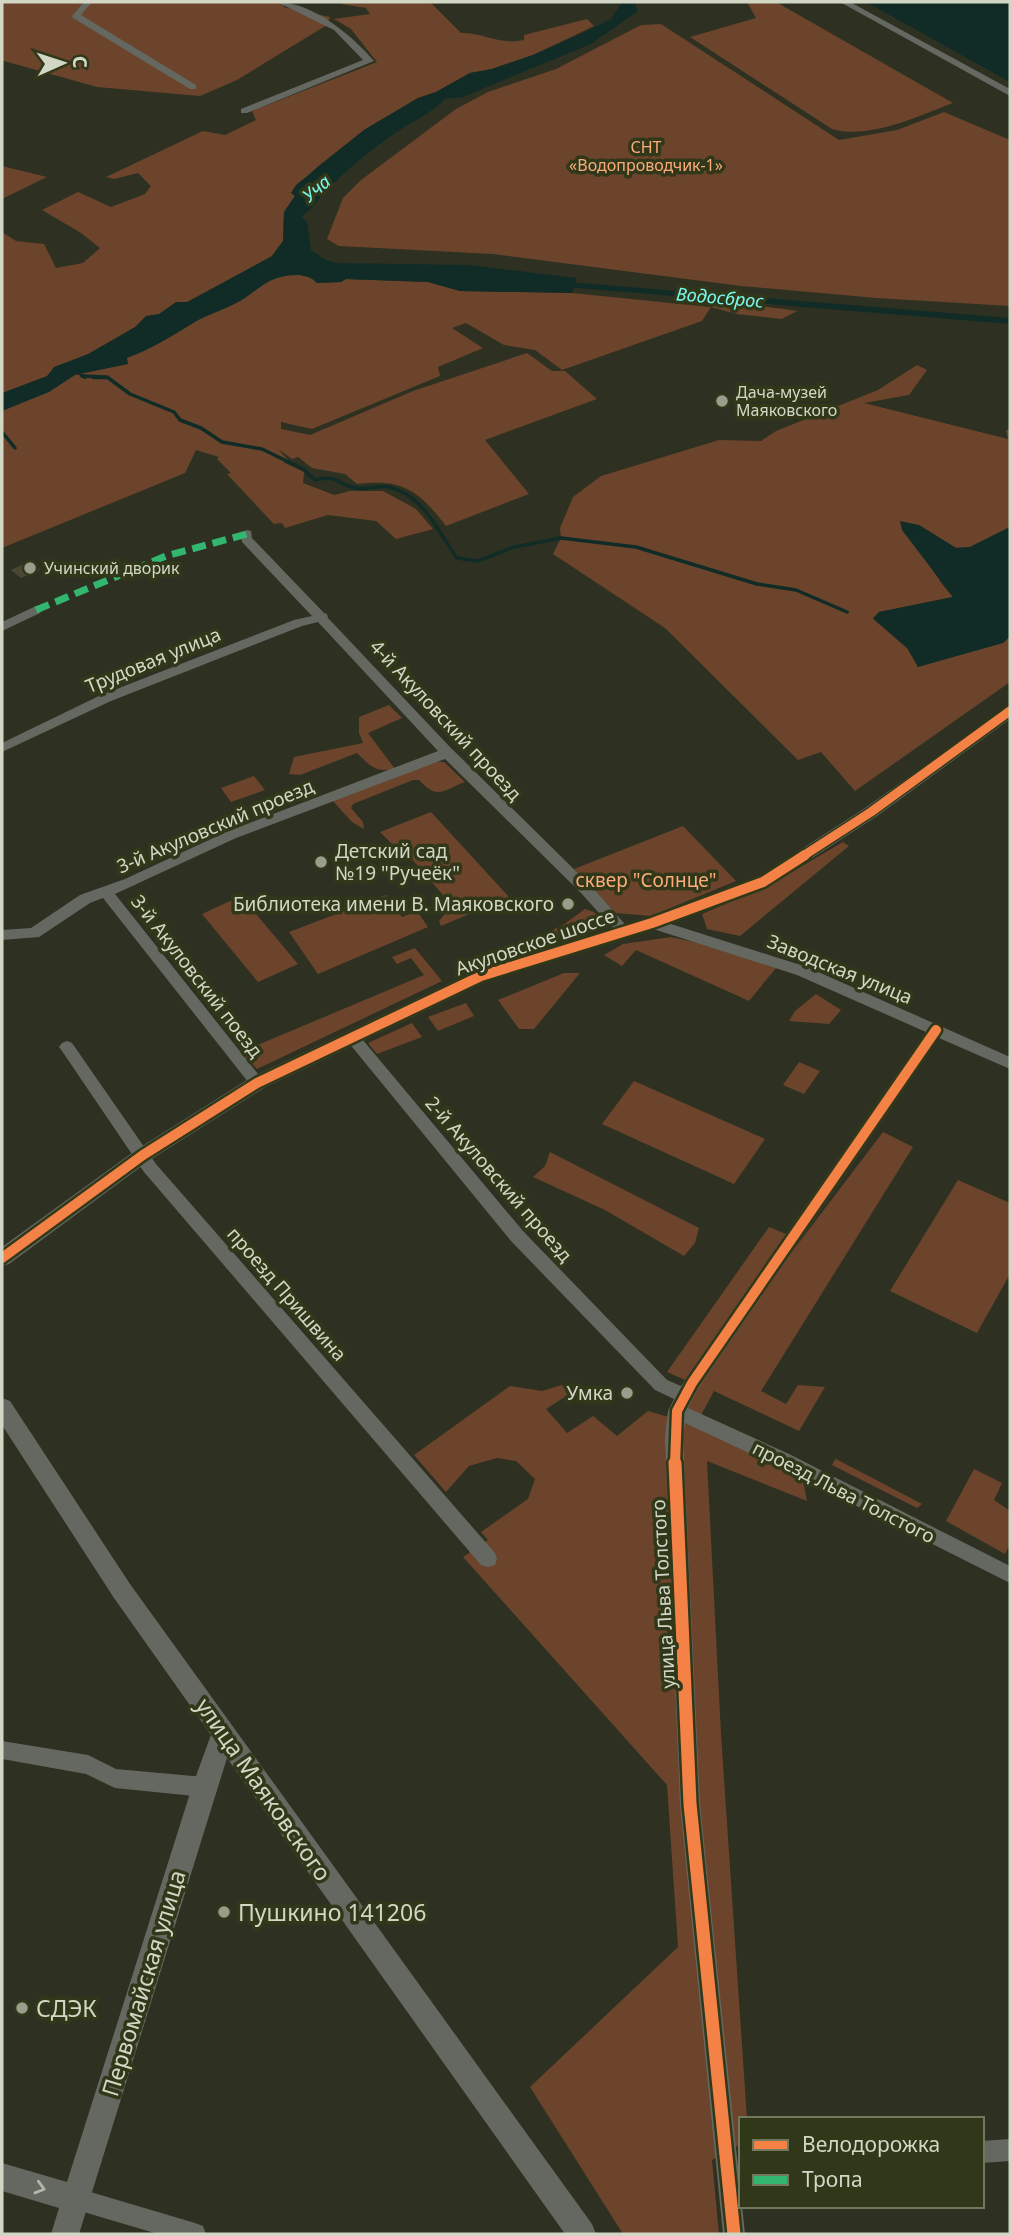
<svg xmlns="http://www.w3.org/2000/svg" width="1012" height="2236" viewBox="0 0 1012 2236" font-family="'Noto Sans',sans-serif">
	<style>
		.green { fill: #6b442b }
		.water { fill: #112c27 }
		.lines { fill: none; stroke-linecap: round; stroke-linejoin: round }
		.stream-far1 { stroke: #112c27; stroke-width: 2.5 }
		.stream { stroke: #112c27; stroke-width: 3.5 }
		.canal { fill: #112c27; fill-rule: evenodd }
		.building { fill: #4a4834 }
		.minor { fill: #646861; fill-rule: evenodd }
		.tertiary { fill: #646861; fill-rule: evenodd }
		.quiet { stroke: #33b770; stroke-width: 7; stroke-dasharray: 14 7; stroke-linecap: butt }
		.cycleway-far2-casing { stroke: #31381a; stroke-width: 12 }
		.cycleway-far1-casing { stroke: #31381a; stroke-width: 15 }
		.cycleway-casing { stroke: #31381a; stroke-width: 18 }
		.cycleway-far2 { stroke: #f48246; stroke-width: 9 }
		.cycleway-far1 { stroke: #f48246; stroke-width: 10 }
		.cycleway { stroke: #f48246; stroke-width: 13 }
		.oneway { stroke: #b1b6a7 }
		.poi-dot { fill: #999d8c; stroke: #31381a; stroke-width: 2.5 }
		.labels { text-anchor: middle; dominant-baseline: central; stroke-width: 7; stroke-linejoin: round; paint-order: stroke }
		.far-park-label { font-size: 16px; fill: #feab7a; stroke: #31381a }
		.far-poi-label { font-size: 16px; fill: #d2d7c5; stroke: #31381a; text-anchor: start }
		.far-water-label { font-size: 18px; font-style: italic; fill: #77faf0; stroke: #31381a }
		.street-label { font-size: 19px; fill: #d2d7c5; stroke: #31381a }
		.poi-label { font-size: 19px; fill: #d2d7c5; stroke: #31381a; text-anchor: end }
		.park-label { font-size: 19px; fill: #feab7a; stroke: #31381a }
		.near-street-label { font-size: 23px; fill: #d2d7c5; stroke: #31381a }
		.near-poi-label { font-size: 23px; fill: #d2d7c5; stroke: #31381a; text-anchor: start }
	</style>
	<rect width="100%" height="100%" fill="#2e3121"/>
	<g class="green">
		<path d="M2,2H290L283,7L330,17L327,25L237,80L200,96L97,87L4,61L2,60Z"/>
		<path d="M350,2H430L461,33C486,33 497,45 524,40V35L587,19L594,26L533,55L492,69L470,73L436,92L418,98L364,130L317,167L292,192L295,196L284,212L283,241L272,256L296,274L312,278L317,283L341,282L345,279L428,282L460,291L572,293L710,307C722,301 782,308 797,311L782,319L736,314L711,307L702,321L562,370L535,350L504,345L466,323L452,328L483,348L438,367L440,376L312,429L281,422V429L310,435L413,391L527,353L552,371H565L597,399L485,440L529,494L446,526C418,490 403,479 357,484L345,474L312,468L298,457L292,459L278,449L289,461L283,462L304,472L303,483L334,495L350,491H383L416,509L433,529L396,539L376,521L328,515L285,528L282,523L274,524L270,520L227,474L231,473L217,459L219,457L196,450L185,473L2,548V232L16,241L44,244L56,268L83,263L100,248L81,233L42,210L78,192L111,207L145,194L151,186L138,173L114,179L106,177L203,131L225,135L256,120L252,111L377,62L351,29L334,19L370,14L366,8L341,4Z"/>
		<path d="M747,2H776L953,103C918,116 869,140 832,129L690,37L756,18Z"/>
		<path d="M661,24L839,140L897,130L944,112L1010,140V306L876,298L741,286L493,254L339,246L327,239L343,198L361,180L456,109L488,92L556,69L641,25Z"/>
		<path d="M2,166L47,177L2,199Z"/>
		<path d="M917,365L927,370L909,395L864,403L1008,439L1006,430H1010V527L970,547L956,548L919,525C925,558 931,572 953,597L879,612L873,619L907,648L1003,643L1010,636V682L855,791L821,752L798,760L665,628L553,554L561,538L560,528L573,497L601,476L719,440L761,441L776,431L878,390Z"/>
		<path d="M389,705L402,718L368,733L395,769C376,773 370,766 357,753L300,775L289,774L294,757L363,743L359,733V717Z"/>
		<path d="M430,762H444L465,782C441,791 438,800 419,780H413L353,804L351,808L363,822L364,829L352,822L332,800Z"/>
		<path d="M254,776L265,790L231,802L221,788Z"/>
		<path d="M431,812L509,897L441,926L439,921L445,914L454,913L469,904L456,910L404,850L397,849L380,832Z"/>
		<path d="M683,826L736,881L651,916L615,913L574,869Z"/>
		<path d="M843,842L849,846L740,936L707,929L702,914L770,885Z"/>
		<path d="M386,895L402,917L417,911L428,927L318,974L289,932Z"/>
		<path d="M241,896L298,964L258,982L202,914Z"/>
		<path d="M585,909L594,912L606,927L566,936L541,945L525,943L563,925Z"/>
		<path d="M671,937L698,943L776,968L749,1001L636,950L622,966L604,955L623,944Z"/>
		<path d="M415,948L442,981L257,1069L241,1052L424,975L411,958L397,964L392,957Z"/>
		<path d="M507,949L511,958L507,963L467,977L463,965Z"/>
		<path d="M564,973H580L534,1029H519L498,1000Z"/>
		<path d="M816,994L841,1010L829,1024L789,1021L795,1011Z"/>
		<path d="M466,1003L474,1016L438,1031L428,1017Z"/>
		<path d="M412,1023L422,1037L377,1054L368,1043Z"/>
		<path d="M799,1062L820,1071L804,1094L783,1085Z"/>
		<path d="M634,1081L765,1139L734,1184L602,1124Z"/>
		<path d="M883,1132L913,1147L761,1391L786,1404L798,1385L825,1387L799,1431L714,1391L700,1417L679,1401L692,1383L667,1372L769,1227L791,1236L700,1373Z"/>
		<path d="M550,1152L699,1228L695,1243L684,1256L605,1210L533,1177L545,1166Z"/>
		<path d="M958,1180L1010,1203V1274L977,1333L890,1291Z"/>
		<path d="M562,1385L571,1393L546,1409L567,1433L593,1416L617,1436L648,1411L703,1427L802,1476L807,1501L707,1461L721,1734L747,2119H741V2144L712,2160L719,2234H623L530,2087L678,1947L667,1785L463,1557L488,1540L481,1532L528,1499L535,1479L516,1461L497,1458L469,1466L446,1492L414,1455L510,1386L542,1391Z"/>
		<path d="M836,1458V1459L922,1504L917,1508L832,1465Z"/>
		<path d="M974,1469L1002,1483L994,1500L1010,1511V1544L1005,1554L946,1521Z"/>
	</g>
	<g class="water">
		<path d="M622,2H637L635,5L638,11L591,44L463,97L445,99C432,113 415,120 400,130C368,151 337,177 313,206C310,211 305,212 302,217L307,222L311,250L326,260L338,263L469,265L577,278L572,293L460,291L428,282L346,279L341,282L317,283C308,273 294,274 281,277C264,281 254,293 240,301C224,310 205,315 190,325C171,337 149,350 127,358L128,364L75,375L49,392L2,411V393L47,376L54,367L88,354L135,327L146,316L159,314L176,302H187L272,256L283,241L284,212L295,196L291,193L296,185L364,130L418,98L436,92L470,73L492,69L533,55L576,36L611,19Z"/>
		<path d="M866,2H1010V82Z"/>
		<path d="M900,521L919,525L956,548L970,547L1010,527V636L1003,643L918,667L907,648L873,618L879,612L953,597L902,530Z"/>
	</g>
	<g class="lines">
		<g class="stream-far1">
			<path d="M76,371L85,378"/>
			<path d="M93,378H108"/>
		</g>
		<g class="stream">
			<path d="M82,376L107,377L130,394L174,412L180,420L201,428L222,442L262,449L303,469L315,480C339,474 337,485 356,488C367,490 378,485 389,487C424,495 438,532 457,558L478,561L514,547L561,538L636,547L757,584L796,590L847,612"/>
			<path d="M2,432L15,448"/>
		</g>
		<path class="canal" d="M556,281L1010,318V324L552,286L551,284Z"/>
	</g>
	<path class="building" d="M30,561L40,570L21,578L11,570Z"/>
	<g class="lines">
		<g class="minor">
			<path d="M84,2H92L81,15L196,85V89H190L73,18L72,16Z"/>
			<path d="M277,2C312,2 352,35 374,61L247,113H241V109L363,60L334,30Z"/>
			<path d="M840,2H850L1010,89V96Z"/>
			<path d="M247,530L251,531L252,538L324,613L327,614L328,618L449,746L592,887L630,930L623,935L618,934L582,894L445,759L236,838L115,894L262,1079L265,1083L262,1087H252L103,898L90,903L39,937L2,940V930L31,928L80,895L125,879L226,832L438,751L318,622L302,626L111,701L2,752V743L101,695L294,620L312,616L242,542L241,534Z"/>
			<path d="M36,606L42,610L40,613L2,631V622Z"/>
			<path d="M652,918L807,967L1010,1057V1069L939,1038L698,1388L688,1408L789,1454L1010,1566V1583L777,1466L685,1423L683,1438L700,1804L745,2234H723L680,1804L665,1438L668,1411L674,1399L655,1390L511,1241L344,1037L347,1033H357L523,1231L667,1380L681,1386L926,1032L797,975L647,927L645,923L647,919Z"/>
			<path d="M67,1041L72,1043L156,1164L495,1553L497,1559L495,1565L488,1567L481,1565L144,1172L62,1051L59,1047L62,1043Z"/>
			<path d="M2,1741L88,1755L116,1769L204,1777L211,1780L214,1787L211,1794L204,1797L115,1788L86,1774L2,1759Z"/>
			<path d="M1010,2139V2161L982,2163V2141Z"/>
			<path d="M77,2188L195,2223L203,2226L206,2234H158L77,2210L69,2207L66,2199L69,2191Z"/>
		</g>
		<g class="tertiary">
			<path d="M1010,706V719L877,816L769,886L658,927L487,981L264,1088L150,1160L9,1264L2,1266V1247L136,1150L250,1078L475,971L646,919L757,878L865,808Z"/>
			<path d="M2,1398L10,1401L130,1584L592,2224L596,2234H565L227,1758L79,2234H51L59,2208L2,2191V2163L67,2182L192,1787L211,1735L114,1598L2,1425Z"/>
		</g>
		<path class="quiet" d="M36,610L166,556L247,534"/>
		<defs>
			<path id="cycleway-far2" d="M803,856L871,812L1010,711"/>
			<g id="cycleway-far1">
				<path d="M2,1258L143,1155L257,1083L481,976L652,923L763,882L805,855"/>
				<path d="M675,1464L677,1411L692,1383L936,1030"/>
			</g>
			<path id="cycleway" d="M675,1463L690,1804L734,2234"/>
		</defs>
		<use href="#cycleway-far2" class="cycleway-far2-casing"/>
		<use href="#cycleway-far1" class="cycleway-far1-casing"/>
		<use href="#cycleway" class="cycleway-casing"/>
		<use href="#cycleway-far2" class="cycleway-far2"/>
		<use href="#cycleway-far1" class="cycleway-far1"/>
		<use href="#cycleway" class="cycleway"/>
	</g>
	<defs><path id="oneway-chevron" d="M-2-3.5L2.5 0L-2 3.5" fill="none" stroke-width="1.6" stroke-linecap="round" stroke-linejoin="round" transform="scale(1.75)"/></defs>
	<use class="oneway" href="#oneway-chevron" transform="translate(40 2188) rotate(16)"/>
	<g class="poi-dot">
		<circle cx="722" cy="401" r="7"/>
		<circle cx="30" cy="568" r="7"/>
		<circle cx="321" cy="862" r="7"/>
		<circle cx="568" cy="904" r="7"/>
		<circle cx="627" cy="1393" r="7"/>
		<circle cx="224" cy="1912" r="7"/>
		<circle cx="22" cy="2008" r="7"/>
	</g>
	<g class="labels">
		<g class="far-park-label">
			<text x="646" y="147">СНТ<tspan x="646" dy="18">«Водопроводчик-1»</tspan></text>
		</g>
		<g class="far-poi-label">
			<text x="736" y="392">Дача-музей<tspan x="736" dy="18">Маяковского</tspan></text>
			<text x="44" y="568">Учинский дворик</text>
		</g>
		<g class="far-water-label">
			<text transform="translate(316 188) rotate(-41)">Уча</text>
			<text transform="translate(720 297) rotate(5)">Водосброс</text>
		</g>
		<g class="street-label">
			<text transform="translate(153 660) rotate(-22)">Трудовая улица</text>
			<text transform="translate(446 720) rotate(47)">4-й Акуловский проезд</text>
			<text transform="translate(215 826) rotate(-23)">3-й Акуловский проезд</text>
			<text transform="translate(535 942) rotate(-19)">Акуловское шоссе</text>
			<text transform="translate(840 969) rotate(22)">Заводская улица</text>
			<text transform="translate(197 976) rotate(52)">3-й Акуловский поезд</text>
			<text transform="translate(499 1179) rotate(49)">2-й Акуловский проезд</text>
			<text transform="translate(287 1294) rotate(49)">проезд Пришвина</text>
			<text transform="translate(844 1492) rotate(27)">проезд Льва Толстого</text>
			<text transform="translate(663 1594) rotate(-93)">улица Льва Толстого</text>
		</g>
		<g class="poi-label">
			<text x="335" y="851" text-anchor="start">Детский сад<tspan x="335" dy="22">№19 "Ручеёк"</tspan></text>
			<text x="554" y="904">Библиотека имени В. Маяковского</text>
			<text x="613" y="1393">Умка</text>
		</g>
		<g class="park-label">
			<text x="646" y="880">сквер "Солнце"</text>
		</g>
		<g class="near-street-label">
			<text transform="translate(264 1789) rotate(55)">улица Маяковского</text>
			<text transform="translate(143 1983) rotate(-73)">Первомайская улица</text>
		</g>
		<g class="near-poi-label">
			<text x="238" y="1912">Пушкино 141206</text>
			<text x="36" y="2008">СДЭК</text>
		</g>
	</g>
	<rect width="1012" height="2236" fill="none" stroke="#d2d7c5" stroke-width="7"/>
	<rect x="739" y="2117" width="245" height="91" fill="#31381a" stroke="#71785e" stroke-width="2"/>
	<rect x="753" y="2140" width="35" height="10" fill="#f48246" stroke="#71785e" stroke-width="2"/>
	<text x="802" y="2152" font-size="21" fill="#d2d7c5">Велодорожка</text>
	<rect x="753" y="2175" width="35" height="10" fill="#33b770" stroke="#71785e" stroke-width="2"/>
	<text x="802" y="2187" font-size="21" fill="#d2d7c5">Тропа</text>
	<g transform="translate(63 63) rotate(87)" stroke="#31381a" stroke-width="5" paint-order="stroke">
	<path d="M0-5L12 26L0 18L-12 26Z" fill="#d2d7c5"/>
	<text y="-10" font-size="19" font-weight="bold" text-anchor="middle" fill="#d2d7c5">С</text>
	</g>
</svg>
